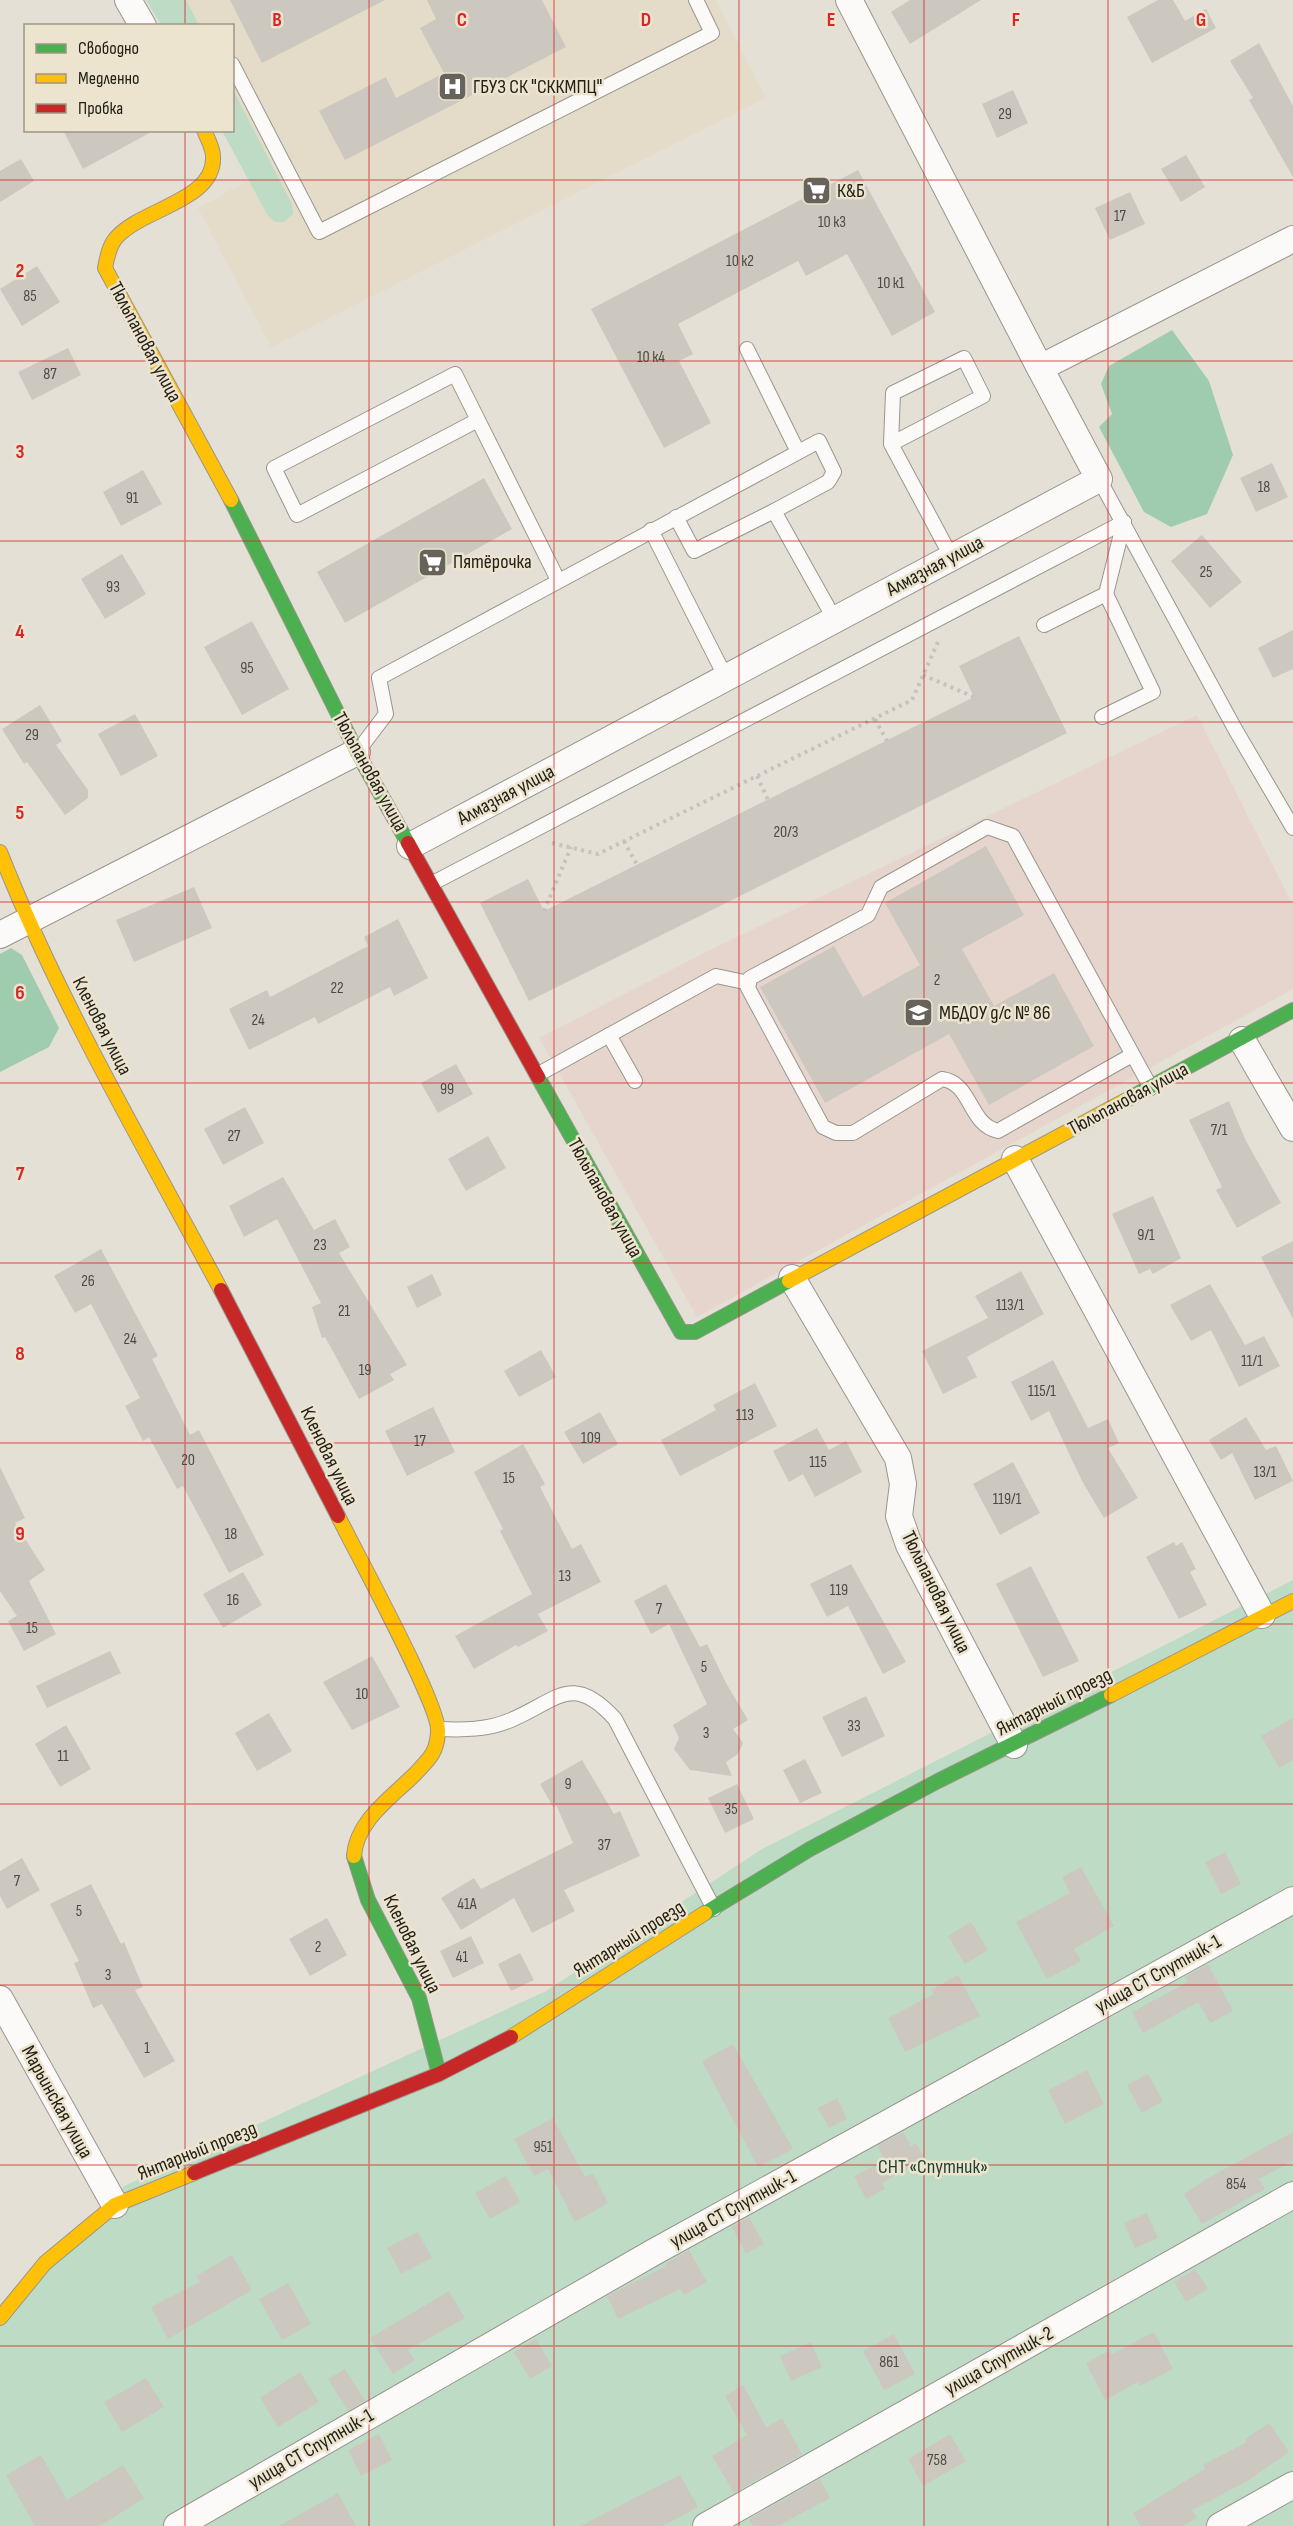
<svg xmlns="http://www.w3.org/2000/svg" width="1293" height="2526" viewBox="0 0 1293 2526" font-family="'Sofia Sans Condensed',sans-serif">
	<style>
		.built { fill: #e4dcc8 }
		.education { fill: #e5d5cd }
		.green { fill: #bedcc5 }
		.forest { fill: #9fccae }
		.building { fill: #ccc8bf }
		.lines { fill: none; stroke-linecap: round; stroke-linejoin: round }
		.lane-casing { stroke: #99968d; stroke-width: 16 }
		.street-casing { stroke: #99968d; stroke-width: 28 }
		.fast-casing { stroke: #99968d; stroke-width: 16 }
		.slow-casing { stroke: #99968d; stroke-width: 16 }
		.jam-casing { stroke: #99968d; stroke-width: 16 }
		.path { stroke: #c5c3bf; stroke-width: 4; stroke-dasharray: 3 4.5; stroke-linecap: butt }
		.lane { stroke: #fbfaf9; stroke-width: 14 }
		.street { stroke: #fbfaf9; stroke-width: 26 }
		.fast { stroke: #4caf50; stroke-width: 14 }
		.slow { stroke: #ffc107; stroke-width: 14 }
		.jam { stroke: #c62828; stroke-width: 14 }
		.grid { fill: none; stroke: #d62828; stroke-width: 1.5; stroke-opacity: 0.55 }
		.labels { text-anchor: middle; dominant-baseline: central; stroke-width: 5; stroke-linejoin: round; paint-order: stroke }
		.number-label { font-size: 16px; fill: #4d4a42 }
		.poi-label { font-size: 20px; fill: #232018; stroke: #ece4ce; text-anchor: start }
		.street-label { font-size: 20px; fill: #232018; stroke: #ece4ce }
		.park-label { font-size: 20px; fill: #1d4330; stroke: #ece4ce }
		.grid-label { font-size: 20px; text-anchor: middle; font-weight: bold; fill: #d62828; stroke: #ece4ce; stroke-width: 5; stroke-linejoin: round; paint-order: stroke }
	</style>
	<rect width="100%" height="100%" fill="#e5e0d5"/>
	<path class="built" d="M146,0H716L766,98L271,347L198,208L250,180L222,131L232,130V26L161,25Z"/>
	<path class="education" d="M1197,715L1293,905V989L697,1317L539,1038L708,951Z"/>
	<g class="green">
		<path d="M146,0H186L199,25H161Z"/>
		<path d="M233,90L292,204L293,214L284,222H275L268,216L222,131L232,130Z"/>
		<path d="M1293,1580V2526H0V2319L124,2186L546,1991L762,1849Z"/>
	</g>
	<g class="forest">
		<path d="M1172,330L1209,381L1233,455L1207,514L1171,527L1144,512L1099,427L1112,414L1101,384L1109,366Z"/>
		<path d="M11,948L22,955L59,1028L49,1047L0,1072V954Z"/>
	</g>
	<g class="building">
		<path d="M230,0H385L262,63Z"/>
		<path d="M427,0H542L566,47L345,160L319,111L386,77L396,98L444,73L420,28L436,19Z"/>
		<path d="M910,0H981L910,44L891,12Z"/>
		<path d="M1158,0H1173L1185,21L1206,9L1216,28L1152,63L1127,17Z"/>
		<path d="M1259,43L1293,106V177L1249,100L1253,98L1230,61Z"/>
		<path d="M1013,90L1028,123L997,138L982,104Z"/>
		<path d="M63,130H155L83,169Z"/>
		<path d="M1186,155L1205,187L1181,202L1161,169Z"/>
		<path d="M21,159L34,181L0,202V171Z"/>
		<path d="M858,170L935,312L892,336L847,254L806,276L798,261L678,324L693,354L679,361L711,423L664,448L591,309Z"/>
		<path d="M1130,192L1145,224L1110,240L1095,208Z"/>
		<path d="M37,266L60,302L22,326L0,289Z"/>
		<path d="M68,348L81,375L32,400L18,372Z"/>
		<path d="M1272,463L1288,497L1256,512L1240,478Z"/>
		<path d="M143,470L162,504L121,526L103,492Z"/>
		<path d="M484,478L512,529L345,623L317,572Z"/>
		<path d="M1202,535L1242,582L1210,608L1171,561Z"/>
		<path d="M122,554L146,594L105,619L81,579Z"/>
		<path d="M252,621L289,689L242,715L204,647Z"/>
		<path d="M1293,630V669L1273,678L1258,648Z"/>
		<path d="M1019,636L1067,733L529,1001L480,903L528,879L544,911L974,697L959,666Z"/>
		<path d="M40,705L62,741L56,745L88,790V798L65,815L27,762L24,764L2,729Z"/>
		<path d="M135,714L158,756L121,776L98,734Z"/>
		<path d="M986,846L1024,915L962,949L994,1006L1054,973L1094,1046L989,1105L949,1034L825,1103L760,987L834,946L863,997L920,965L885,903Z"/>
		<path d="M194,887L212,928L134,962L116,920Z"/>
		<path d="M398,919L428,978L394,996L390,987L318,1024L315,1017L249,1050L229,1009L267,990L270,997L368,946L364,937Z"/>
		<path d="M456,1064L473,1094L438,1113L421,1083Z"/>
		<path d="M1229,1101L1246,1141L1281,1203L1237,1228L1216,1190L1222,1187L1189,1120Z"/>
		<path d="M245,1107L264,1143L223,1165L204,1129Z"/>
		<path d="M488,1136L506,1168L466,1191L448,1159Z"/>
		<path d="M283,1177L314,1230L335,1219L350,1247L339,1253L407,1365L390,1374L394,1380L359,1399L325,1337L322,1338L312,1307L321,1303L277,1219L244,1237L229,1206Z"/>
		<path d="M1153,1196L1181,1258L1153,1274L1150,1269L1139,1274L1112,1214Z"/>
		<path d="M1293,1241V1319L1261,1257Z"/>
		<path d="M101,1249L158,1356L152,1359L190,1435L199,1430L264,1555L229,1573L183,1486L177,1489L149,1437L143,1441L125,1406L140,1398L91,1304L75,1313L54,1276Z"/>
		<path d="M1021,1271L1044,1314L967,1357L977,1377L943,1394L922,1351L988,1318L975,1296Z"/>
		<path d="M432,1274L442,1295L417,1308L407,1287Z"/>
		<path d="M1210,1284L1245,1345L1264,1336L1280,1366L1239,1387L1211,1330L1191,1341L1170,1305Z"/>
		<path d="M541,1350L556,1377L519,1397L504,1371Z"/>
		<path d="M1053,1360L1088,1428L1108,1419L1119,1443L1108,1448L1138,1498L1104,1518L1082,1481L1049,1411L1031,1421L1011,1382Z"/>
		<path d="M755,1383L777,1426L680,1476L661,1440L716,1410L713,1405Z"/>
		<path d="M433,1407L455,1452L407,1476L385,1431Z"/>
		<path d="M600,1412L618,1444L583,1464L564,1432Z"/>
		<path d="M1246,1417L1266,1450L1276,1446L1293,1481L1255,1500L1232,1453L1221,1460L1209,1440Z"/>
		<path d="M817,1428L829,1450L846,1441L862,1472L815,1497L803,1474L789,1482L773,1451Z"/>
		<path d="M523,1444L545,1484L540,1487L572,1549L581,1544L601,1582L538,1614L548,1631L518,1647L516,1645L474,1669L455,1636L532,1594L500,1531L503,1529L474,1472Z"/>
		<path d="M1013,1462L1040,1513L1000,1535L973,1484Z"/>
		<path d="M0,1467L25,1518L15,1523L45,1570L29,1581L56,1634L24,1651L8,1621L17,1616L0,1591Z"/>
		<path d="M1174,1542L1176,1546L1182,1542L1196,1569L1190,1572L1207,1605L1179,1619L1146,1557Z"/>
		<path d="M851,1564L906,1662L883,1674L848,1606L827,1617L810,1584Z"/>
		<path d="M1031,1566L1079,1661L1043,1677L996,1584Z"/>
		<path d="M243,1572L262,1605L223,1628L203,1594Z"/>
		<path d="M666,1584L700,1647L707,1644L726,1683L748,1720L733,1729L743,1743L738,1754L726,1762L732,1776L690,1770L674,1749L679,1738L673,1725L707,1704L669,1624L651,1634L634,1601Z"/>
		<path d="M110,1651L121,1673L47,1708L36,1686Z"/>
		<path d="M372,1656L400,1707L352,1730L323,1682Z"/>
		<path d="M866,1696L885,1736L842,1757L822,1717Z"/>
		<path d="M269,1713L292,1751L257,1771L235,1733Z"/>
		<path d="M1293,1718V1760L1279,1768L1261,1736Z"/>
		<path d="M66,1725L91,1769L60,1787L35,1744Z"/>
		<path d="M805,1759L822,1793L800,1803L783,1770Z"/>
		<path d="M582,1760L614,1814L620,1811L640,1856L564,1890L575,1911L532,1933L514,1898L461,1930L441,1898L474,1878L481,1889L573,1843L556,1805L553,1807L540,1784Z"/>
		<path d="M737,1784L754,1819L725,1833L708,1798Z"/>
		<path d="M1225,1852L1241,1884L1221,1894L1205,1862Z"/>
		<path d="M22,1858L40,1890L7,1909L0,1896V1871Z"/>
		<path d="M1081,1867L1114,1926L1074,1949L1081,1961L1047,1979L1016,1922L1070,1893L1062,1877Z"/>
		<path d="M91,1884L121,1944L124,1942L143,1987L135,1990L175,2061L144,2078L102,2004L93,2008L74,1963L79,1961L50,1904Z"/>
		<path d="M327,1918L347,1955L310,1976L289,1939Z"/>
		<path d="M971,1922L988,1950L965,1964L948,1936Z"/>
		<path d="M471,1936L484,1963L453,1978L440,1951Z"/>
		<path d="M520,1953L534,1980L511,1991L498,1964Z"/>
		<path d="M1208,1964L1233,2011L1210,2023L1198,2002L1143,2033L1132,2012L1188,1982L1185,1977Z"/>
		<path d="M958,1975L980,2016L905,2052L888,2018L934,1994L931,1990Z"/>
		<path d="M733,2044L793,2149L758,2167L702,2061Z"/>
		<path d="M1087,2070L1104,2104L1065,2124L1048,2090Z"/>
		<path d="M1148,2074L1163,2101L1142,2113L1127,2085Z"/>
		<path d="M837,2098L847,2119L829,2128L818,2108Z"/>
		<path d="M553,2118L585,2177L593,2173L608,2203L575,2222L548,2169L534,2176L514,2139Z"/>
		<path d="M903,2132L911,2146L916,2143L925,2159L882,2183L885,2189L866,2199L854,2176L885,2160L877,2146Z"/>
		<path d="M1293,2132V2161L1259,2179L1265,2189L1202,2224L1184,2194L1208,2178Z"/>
		<path d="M506,2176L520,2202L490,2219L475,2193Z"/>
		<path d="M1147,2213L1158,2238L1135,2248L1124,2223Z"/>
		<path d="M749,2217L764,2244L746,2254L732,2227Z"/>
		<path d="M418,2232L432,2258L401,2274L387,2248Z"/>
		<path d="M689,2250L707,2282L684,2295L680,2289L618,2319L607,2296L666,2266L665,2264Z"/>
		<path d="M232,2255L252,2290L168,2339L151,2307L200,2282L196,2276Z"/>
		<path d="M1195,2269L1208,2289L1186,2302L1174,2282Z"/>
		<path d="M288,2283L311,2324L282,2340L259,2299Z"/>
		<path d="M449,2291L465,2318L408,2350L415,2360L393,2374L370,2338Z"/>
		<path d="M1154,2332L1173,2369L1140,2386L1138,2382L1105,2400L1086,2363L1110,2350L1112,2354Z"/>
		<path d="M894,2334L915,2374L884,2390L863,2351Z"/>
		<path d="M536,2339L552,2366L530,2379L514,2352Z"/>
		<path d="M811,2342L822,2367L791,2381L780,2356Z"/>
		<path d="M345,2369L365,2401L348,2411L328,2379Z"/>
		<path d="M300,2372L319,2402L278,2427L260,2398Z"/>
		<path d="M146,2378L164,2407L122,2432L104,2402Z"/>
		<path d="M743,2385L766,2427L782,2418L802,2454L734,2493L712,2456L747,2435L725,2396Z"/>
		<path d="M1269,2423L1289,2452L1246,2482L1192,2510L1197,2518L1183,2526H1141L1133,2513L1205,2469L1203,2465L1247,2442L1245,2439Z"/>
		<path d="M379,2434L392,2460L361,2476L348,2450Z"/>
		<path d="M950,2434L966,2461L923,2486L908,2459Z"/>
		<path d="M41,2455L67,2500L123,2465L144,2498L100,2526H35L6,2475Z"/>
		<path d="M680,2475L698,2507L663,2526H580Z"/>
		<path d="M820,2479L830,2498L778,2526H753L749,2519Z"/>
		<path d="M338,2493L356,2526H279Z"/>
	</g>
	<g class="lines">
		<defs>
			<g id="lane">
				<path d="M232,64L319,232L712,33L696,0"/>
				<path d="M747,349L798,452"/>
				<path d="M478,420L297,515L274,468L455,374L558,580"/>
				<path d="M891,444L893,393L964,358L983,396L891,444L952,558"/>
				<path d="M1099,479L1235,729L1293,828"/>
				<path d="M676,517L694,551L774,511"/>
				<path d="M651,530L726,678"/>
				<path d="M1044,625L1106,594L1124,522"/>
				<path d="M1102,717L1153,692L1106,594"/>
				<path d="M358,751L386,714L379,678L819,441L834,472L828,482L774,511L835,620"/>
				<path d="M431,884L1124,522"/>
				<path d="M609,1035L635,1081"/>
				<path d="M1132,1055L998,1131C969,1125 972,1083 942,1079L853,1133H836L823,1127L748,988L750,978L868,915L881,887L987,827L1013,836L1151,1088"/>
				<path d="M537,1075L716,976L749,983"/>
				<path d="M439,1729C463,1730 488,1730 511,1720C558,1700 572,1672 615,1719L714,1909"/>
			</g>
			<g id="street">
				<path d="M128,0L143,26"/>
				<path d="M849,0L1040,368"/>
				<path d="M410,846L1099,479L1040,368L1293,239"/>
				<path d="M0,935L357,752"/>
				<path d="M1242,1040L1293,1128"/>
				<path d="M1015,1159L1262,1615"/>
				<path d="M792,1278L898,1458L903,1484L899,1516L909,1545L1014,1745"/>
				<path d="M0,1999L115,2205"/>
				<path d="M177,2526L654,2252L1293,1900"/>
				<path d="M706,2526L1293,2195"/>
				<path d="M1220,2526L1293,2485"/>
			</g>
			<g id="fast">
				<path d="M231,500L357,752L408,843"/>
				<path d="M538,1077L681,1332H695L789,1281"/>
				<path d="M1130,1098L1293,1010"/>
				<path d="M354,1856L368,1900L419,1998L439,2074"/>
				<path d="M705,1913L810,1849L938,1781L1111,1695"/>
			</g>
			<g id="slow">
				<path d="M204,130C207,138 213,148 213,156C216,201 142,208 116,238C109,246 107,258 105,268L231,500"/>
				<path d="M0,852C60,1004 144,1146 221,1290"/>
				<path d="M789,1281L1130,1098"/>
				<path d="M338,1516C354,1549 441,1707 438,1732C437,1753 429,1759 415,1774C392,1797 356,1821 354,1856"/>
				<path d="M1111,1695L1293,1601"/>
				<path d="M511,2037L705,1913"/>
				<path d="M0,2318L45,2263L115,2205L194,2173"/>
			</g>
			<g id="jam">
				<path d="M408,843L538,1077"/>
				<path d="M221,1290L338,1516"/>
				<path d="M194,2173L439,2074L511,2037"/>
			</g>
		</defs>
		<use href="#lane" class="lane-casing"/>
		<use href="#street" class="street-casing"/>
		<use href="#fast" class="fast-casing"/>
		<use href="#slow" class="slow-casing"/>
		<use href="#jam" class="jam-casing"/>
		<g class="path">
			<path d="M923,675L974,697"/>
			<path d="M875,719L887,741"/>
			<path d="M757,776L768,800"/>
			<path d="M624,841L637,865"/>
			<path d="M552,843L598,854L912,700L938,642"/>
			<path d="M544,911L571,847"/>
		</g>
		<use href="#lane" class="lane"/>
		<use href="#street" class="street"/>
		<use href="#fast" class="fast"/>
		<use href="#slow" class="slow"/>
		<use href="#jam" class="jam"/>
	</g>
	<path class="grid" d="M185,0V26M369,0V2526M554,0V2526M739,0V2526M924,0V2526M1108,0V2526M185,130V2526M0,180H1293M0,361H1293M0,541H1293M0,722H1293M0,902H1293M0,1083H1293M0,1263H1293M0,1443H1293M0,1624H1293M0,1804H1293M0,1985H1293M0,2165H1293M0,2346H1293"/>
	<defs>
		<symbol id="hospital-square" viewBox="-11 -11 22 22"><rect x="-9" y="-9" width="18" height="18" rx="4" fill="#67635a" stroke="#ece4ce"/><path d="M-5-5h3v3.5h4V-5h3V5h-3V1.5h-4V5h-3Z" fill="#fff"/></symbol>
		<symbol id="supermarket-square" viewBox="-11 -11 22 22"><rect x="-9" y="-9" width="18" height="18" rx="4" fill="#67635a" stroke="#ece4ce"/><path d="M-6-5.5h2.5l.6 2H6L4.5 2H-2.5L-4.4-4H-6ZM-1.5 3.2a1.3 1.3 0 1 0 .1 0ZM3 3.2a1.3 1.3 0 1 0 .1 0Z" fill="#fff"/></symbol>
		<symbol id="school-square" viewBox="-11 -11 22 22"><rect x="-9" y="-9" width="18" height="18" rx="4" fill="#67635a" stroke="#ece4ce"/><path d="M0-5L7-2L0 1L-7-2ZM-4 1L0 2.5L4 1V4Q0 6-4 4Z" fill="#fff"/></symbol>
	</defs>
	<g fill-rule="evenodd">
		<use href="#hospital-square" x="436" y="70" width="33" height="33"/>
		<use href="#supermarket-square" x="800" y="174" width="33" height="33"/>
		<use href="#supermarket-square" x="416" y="546" width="33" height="33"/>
		<use href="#school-square" x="902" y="996" width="33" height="33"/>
	</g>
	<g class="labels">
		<g class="number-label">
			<text x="1005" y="114">29</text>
			<text x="1120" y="216">17</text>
			<text x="832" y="222">10 к3</text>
			<text x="740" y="261">10 к2</text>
			<text x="891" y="283">10 к1</text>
			<text x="30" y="296">85</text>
			<text x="651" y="357">10 к4</text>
			<text x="50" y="374">87</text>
			<text x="1264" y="487">18</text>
			<text x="132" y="498">91</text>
			<text x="1206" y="572">25</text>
			<text x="113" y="587">93</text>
			<text x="247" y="668">95</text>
			<text x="32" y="735">29</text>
			<text x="786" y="832">20/3</text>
			<text x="937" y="980">2</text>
			<text x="337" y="988">22</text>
			<text x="258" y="1020">24</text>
			<text x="447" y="1089">99</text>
			<text x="1219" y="1130">7/1</text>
			<text x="234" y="1136">27</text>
			<text x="1146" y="1235">9/1</text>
			<text x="320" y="1245">23</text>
			<text x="88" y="1281">26</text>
			<text x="1010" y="1305">113/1</text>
			<text x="344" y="1311">21</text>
			<text x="130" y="1339">24</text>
			<text x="1252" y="1361">11/1</text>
			<text x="365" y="1370">19</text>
			<text x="1042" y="1391">115/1</text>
			<text x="745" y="1415">113</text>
			<text x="591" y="1438">109</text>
			<text x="420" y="1441">17</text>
			<text x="188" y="1460">20</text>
			<text x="818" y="1462">115</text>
			<text x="1265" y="1472">13/1</text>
			<text x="509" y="1478">15</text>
			<text x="1007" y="1499">119/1</text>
			<text x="231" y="1534">18</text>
			<text x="565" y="1576">13</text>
			<text x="839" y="1590">119</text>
			<text x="233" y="1600">16</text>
			<text x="659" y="1609">7</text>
			<text x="32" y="1628">15</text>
			<text x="704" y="1667">5</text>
			<text x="362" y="1694">10</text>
			<text x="854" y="1726">33</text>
			<text x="706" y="1733">3</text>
			<text x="63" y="1756">11</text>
			<text x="568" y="1784">9</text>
			<text x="731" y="1809">35</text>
			<text x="604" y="1845">37</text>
			<text x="17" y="1881">7</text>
			<text x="467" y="1904">41А</text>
			<text x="79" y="1911">5</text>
			<text x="318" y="1947">2</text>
			<text x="462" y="1957">41</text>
			<text x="108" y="1975">3</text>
			<text x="147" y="2048">1</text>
			<text x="543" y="2147">951</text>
			<text x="1236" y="2184">854</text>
			<text x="889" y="2362">861</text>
			<text x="937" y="2460">758</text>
		</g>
		<g class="poi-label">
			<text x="473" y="87">ГБУЗ СК "СККМПЦ"</text>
			<text x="837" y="191">К&amp;Б</text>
			<text x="453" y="562">Пятёрочка</text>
			<text x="939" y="1013">МБДОУ д/с № 86</text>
		</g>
		<g class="street-label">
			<text transform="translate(145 342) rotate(62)">Тюльпановая улица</text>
			<text transform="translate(935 566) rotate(-28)">Алмазная улица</text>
			<text transform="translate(370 772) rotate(61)">Тюльпановая улица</text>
			<text transform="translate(506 795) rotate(-28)">Алмазная улица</text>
			<text transform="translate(102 1026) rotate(63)">Кленовая улица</text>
			<text transform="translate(1128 1099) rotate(-28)">Тюльпановая улица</text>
			<text transform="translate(605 1198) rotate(61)">Тюльпановая улица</text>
			<text transform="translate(329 1456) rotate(64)">Кленовая улица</text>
			<text transform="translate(936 1592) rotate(64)">Тюльпановая улица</text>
			<text transform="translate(1054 1702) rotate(-27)">Янтарный проезд</text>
			<text transform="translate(629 1939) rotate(-32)">Янтарный проезд</text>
			<text transform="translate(412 1944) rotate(64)">Кленовая улица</text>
			<text transform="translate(1158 1974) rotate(-29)">улица СТ Спутник-1</text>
			<text transform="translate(57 2102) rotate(61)">Марьинская улица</text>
			<text transform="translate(197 2151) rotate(-22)">Янтарный проезд</text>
			<text transform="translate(733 2209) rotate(-29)">улица СТ Спутник-1</text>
			<text transform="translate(999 2361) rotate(-29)">улица Спутник-2</text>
			<text transform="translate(311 2449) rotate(-30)">улица СТ Спутник-1</text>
		</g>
		<g class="park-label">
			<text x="933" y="2167">СНТ «Спутник»</text>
		</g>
	</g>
	<g class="grid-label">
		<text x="277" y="26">B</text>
		<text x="462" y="26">C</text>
		<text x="646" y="26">D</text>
		<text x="831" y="26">E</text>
		<text x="1016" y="26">F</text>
		<text x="1201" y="26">G</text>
		<text x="20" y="277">2</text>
		<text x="20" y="458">3</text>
		<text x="20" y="638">4</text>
		<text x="20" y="819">5</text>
		<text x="20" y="999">6</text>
		<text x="20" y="1180">7</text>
		<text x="20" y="1360">8</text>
		<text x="20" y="1540">9</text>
	</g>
	<rect x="24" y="24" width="210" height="108" fill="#ece4ce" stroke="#9c9685" stroke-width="1.5"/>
	<rect x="36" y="44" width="30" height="9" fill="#4caf50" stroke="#9c9685" stroke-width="1.5"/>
	<text x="78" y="54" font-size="18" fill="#232018">Свободно</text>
	<rect x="36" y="74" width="30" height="9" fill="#ffc107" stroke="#9c9685" stroke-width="1.5"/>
	<text x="78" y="84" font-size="18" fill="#232018">Медленно</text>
	<rect x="36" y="104" width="30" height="9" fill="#c62828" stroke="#9c9685" stroke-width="1.5"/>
	<text x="78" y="114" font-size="18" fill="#232018">Пробка</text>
</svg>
